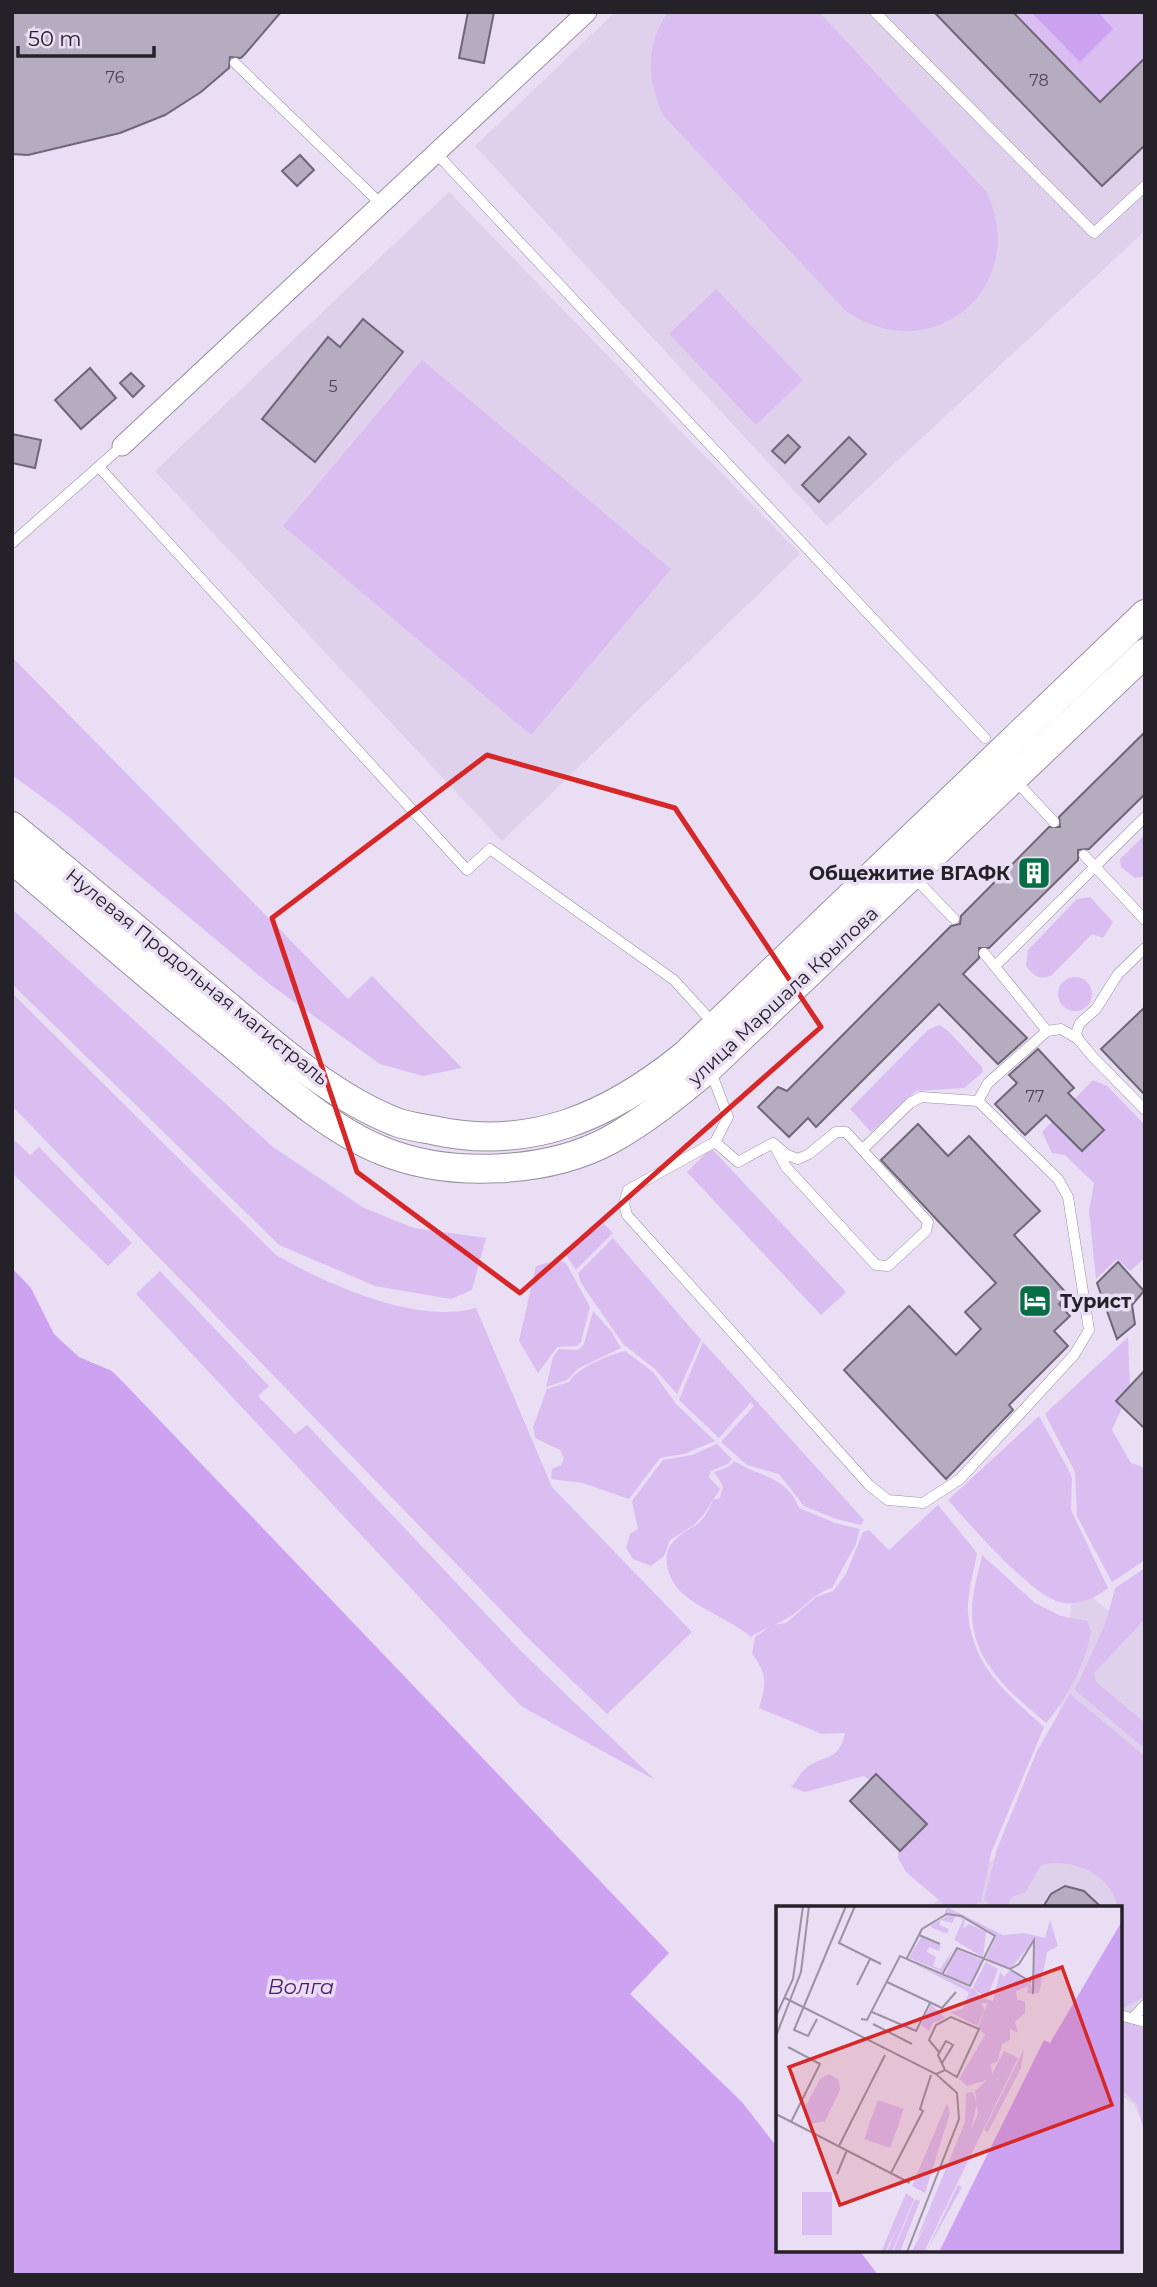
<svg xmlns="http://www.w3.org/2000/svg" width="1157" height="2287" viewBox="0 0 1157 2287" font-family="Montserrat,sans-serif">
	<style>
		.built { fill: #dfd1ec }
		.green { fill: #dabef2 }
		.water { fill: #cda3f1 }
		.building { fill: #b6acc0; stroke: #6f6678; stroke-width: 2 }
		.lines { fill: none; stroke-linecap: round; stroke-linejoin: round }
		.lane-casing { stroke: #998fa2; stroke-width: 11 }
		.street-casing { stroke: #998fa2; stroke-width: 21 }
		.secondary-casing { stroke: #998fa2; stroke-width: 30 }
		.lane { stroke: #fff; stroke-width: 10 }
		.street { stroke: #fff; stroke-width: 19 }
		.secondary { stroke: #fff; stroke-width: 28 }
		.marked { fill: none; stroke: #d62828; stroke-width: 5; stroke-linejoin: round }
		.labels { text-anchor: middle; dominant-baseline: central; stroke-width: 7; stroke-linejoin: round; paint-order: stroke }
		.number-label { font-size: 16px; fill: #49444e }
		.poi-label { font-size: 19px; font-weight: bold; fill: #252128; stroke: #e9def3; text-anchor: end }
		.street-label { font-size: 19px; fill: #252128; stroke: #e9def3 }
		.water-label { font-size: 21px; font-style: italic; fill: #501973; stroke: #e9def3 }
		.inset-road { fill: none; stroke: #9b92a2; stroke-width: 2 }
		.view { fill: #d62828; fill-opacity: 0.15; stroke: #d62828; stroke-width: 3.5 }
		.inset-edge { fill: none; stroke: #252128; stroke-width: 3.5 }
	</style>
	<rect width="100%" height="100%" fill="#e9def3"/>
	<g class="built">
		<path d="M615,12H1145V231L827,526L475,146Z"/>
		<path d="M449,192L800,554L502,841L155,471Z"/>
		<path d="M1074,1583L1133,1630L1145,1619V2139L1142,2121L1134,2105L1120,2094V1907H928L1047,1820Z"/>
	</g>
	<g class="green">
		<path d="M668,12H819L986,191C1032,286 933,371 846,311L663,115C647,81 645,44 668,12Z"/>
		<path d="M1013,12H1145V58L1100,102Z"/>
		<path d="M716,289L803,380L756,425L669,334Z"/>
		<path d="M422,360L671,569L531,735L283,526Z"/>
		<path d="M12,657L348,999L372,976L462,1068L423,1076L380,1064L268,983L64,813L12,775Z"/>
		<path d="M1145,835V876L1135,878L1121,867L1120,859Z"/>
		<path d="M1090,897L1113,922L1103,938L1092,934L1052,975C1040,981 1034,976 1026,966L1028,950L1077,899Z"/>
		<path d="M12,909L273,1147L364,1208L414,1228L486,1238L472,1290L451,1299L375,1286L279,1245L12,984Z"/>
		<circle cx="1075" cy="994" r="17"/>
		<path d="M12,993L276,1255C326,1284 417,1325 476,1308L552,1487L692,1632L607,1714L532,1642L12,1106Z"/>
		<path d="M939,1025L947,1030L982,1067L983,1072L964,1088L916,1091L871,1132L850,1109L928,1030Z"/>
		<path d="M1093,1080L1107,1086L1145,1125V1258L1130,1271L1117,1259L1096,1279L1089,1211L1094,1183L1065,1155L1052,1153L1042,1132Z"/>
		<path d="M12,1138L30,1155L39,1147L132,1243L108,1266L12,1173Z"/>
		<path d="M711,1148L846,1292L821,1315L687,1172Z"/>
		<path d="M604,1224L613,1233L576,1270L563,1251Z"/>
		<path d="M613,1238L701,1340L677,1394L655,1369L623,1344L581,1283L578,1273Z"/>
		<path d="M558,1260L566,1263L590,1307L581,1342L577,1346L557,1347L538,1373L519,1341L536,1266Z"/>
		<path d="M160,1271L269,1386L258,1396L295,1434L307,1425L521,1651L655,1780L521,1706L136,1294Z"/>
		<path d="M593,1311L611,1331L621,1348L579,1368L567,1380L546,1387L553,1357L559,1349L578,1350L584,1344Z"/>
		<path d="M1128,1337L1130,1390L1112,1430L1131,1463L1145,1468V1560L1112,1582L1077,1516L1075,1472L1045,1414Z"/>
		<path d="M703,1342L864,1520L861,1525L836,1519L804,1506L779,1474L747,1465L721,1442L754,1406L751,1402L719,1438L679,1400Z"/>
		<path d="M625,1351L653,1372L676,1404L715,1441L684,1454L660,1458L629,1499L583,1483L551,1479L552,1469L561,1465L564,1458L560,1450L535,1438L533,1427L547,1389L569,1382C577,1368 608,1355 625,1351Z"/>
		<path d="M1039,1416L1068,1469L1072,1478L1071,1510L1108,1588C1095,1598 1080,1605 1064,1603C1035,1601 969,1523 948,1500Z"/>
		<path d="M717,1444L732,1459L728,1464L711,1471L709,1477L720,1489L704,1514L694,1525L670,1540L664,1556L651,1566L633,1559L626,1548L630,1534L638,1529L632,1501L663,1460L692,1455Z"/>
		<path d="M734,1461C759,1477 787,1476 799,1508L835,1523L860,1529L856,1544L832,1588C812,1594 803,1610 786,1619C774,1626 762,1629 751,1637C731,1620 697,1608 681,1592C669,1581 660,1556 673,1542C690,1523 700,1532 713,1500L720,1498L723,1486L714,1472L730,1466Z"/>
		<path d="M938,1505L977,1553C974,1571 967,1594 968,1613C973,1668 1006,1692 1044,1727L991,1853L981,1902L967,1907H947L906,1872L898,1858L899,1835L883,1789L864,1776L805,1792L791,1787C796,1782 800,1773 805,1769C825,1753 838,1763 845,1733L822,1734L759,1708C766,1685 768,1674 752,1654L755,1637L772,1625L786,1623L816,1597L833,1591L846,1574L863,1532L869,1530L889,1550Z"/>
		<path d="M982,1555L1035,1603L1061,1616L1087,1621L1091,1631C1087,1661 1066,1701 1046,1723C1010,1692 971,1662 972,1609C972,1591 979,1572 982,1555Z"/>
		<path d="M1145,1568V1619L1094,1673L1096,1682L1145,1723V1749L1075,1690L1106,1622L1115,1588Z"/>
		<path d="M1070,1694L1145,1756V1996L1122,2009L1120,1907H1117C1111,1873 1072,1858 1041,1865L1026,1892L1012,1897L1007,1907H993L984,1900L997,1849L1037,1751Z"/>
		<path d="M1120,2020L1145,2029V2134L1137,2104L1120,2088Z"/>
	</g>
	<g class="water">
		<path d="M1031,12H1098L1113,29L1080,62Z"/>
		<path d="M12,1268L31,1288L54,1334L79,1357L112,1371L123,1382L669,1953L630,1994L742,2102L777,2147V2250H859L878,2275H12Z"/>
	</g>
	<g class="building">
		<path d="M12,12H281L245,54L241,58L230,57L229,68L201,92L165,115L120,133L28,155L12,154Z"/>
		<path d="M468,12H494L484,63L459,58Z"/>
		<path d="M934,12H1013L1100,102L1145,58V145L1102,186Z"/>
		<path d="M300,155L314,170L297,186L282,171Z"/>
		<path d="M363,319L403,352L315,462L262,419L328,337L340,347Z"/>
		<path d="M90,368L116,398L81,429L55,400Z"/>
		<path d="M131,373L144,386L133,397L120,383Z"/>
		<path d="M12,434L41,440L35,468L12,463Z"/>
		<path d="M788,435L800,447L785,463L772,451Z"/>
		<path d="M849,437L866,454L819,502L802,485Z"/>
		<path d="M1145,732V794L1089,849L1078,850V860L989,948H979V958L963,974L1027,1038L998,1064L939,1004L816,1127L808,1118L789,1137L758,1107L778,1087L787,1091L951,926L960,924L961,916L1049,827H1060L1059,817Z"/>
		<path d="M1145,1007V1095L1101,1049Z"/>
		<path d="M1038,1049L1074,1088L1068,1093L1104,1130L1082,1151L1046,1115L1025,1135L995,1104L1017,1083L1009,1075Z"/>
		<path d="M918,1124L948,1156L969,1136L1040,1211L1014,1235L1068,1295L1059,1304L1070,1316L1054,1331L1068,1346L1009,1405L1013,1410L946,1479L844,1370L909,1306L956,1355L981,1329L965,1312L996,1283L881,1160Z"/>
		<path d="M1118,1262L1144,1291L1132,1305L1135,1324L1117,1339L1097,1283Z"/>
		<path d="M1145,1370V1429L1116,1401Z"/>
		<path d="M876,1774L927,1824L900,1851L850,1801Z"/>
		<path d="M1065,1886L1084,1891L1101,1907H1043L1051,1894Z"/>
	</g>
	<g class="lines">
		<defs>
			<g id="lane">
				<path d="M875,12L1094,233L1145,186"/>
				<path d="M235,63L381,204"/>
				<path d="M436,153L985,738"/>
				<path d="M99,467L467,870L490,849L674,980L714,1024"/>
				<path d="M12,543L122,446"/>
				<path d="M1014,779L1054,822"/>
				<path d="M1084,855L1145,920"/>
				<path d="M914,877L954,919"/>
				<path d="M1145,948L1118,974L1096,1009L1080,1023L1076,1033L1078,1039L1092,1056L1145,1110"/>
				<path d="M984,953L1047,1031"/>
				<path d="M995,966L1145,817"/>
				<path d="M711,1072L728,1117L715,1142L628,1190L624,1203L627,1215L869,1485L888,1500L923,1503L960,1479L1074,1355L1089,1330L1068,1197L1058,1179L978,1101L921,1097L910,1103L863,1149"/>
				<path d="M978,1101L988,1083L1047,1031L1061,1029L1078,1039"/>
				<path d="M715,1142L738,1162L773,1143L787,1155L798,1159L809,1154L836,1132H846L928,1222L926,1231L888,1266L876,1265L786,1167L773,1143"/>
				<path d="M1120,2015L1145,2022"/>
				<path d="M1134,2017L1145,2005"/>
			</g>
			<path id="street" d="M122,446L587,12"/>
			<g id="secondary">
				<path d="M12,826C79,881 145,936 211,992C268,1039 327,1095 396,1122C407,1126 421,1128 432,1130C530,1152 610,1116 685,1055L1145,614"/>
				<path d="M12,859C85,921 157,984 232,1044C277,1082 328,1129 383,1151C449,1178 547,1174 610,1140C646,1120 678,1094 709,1068L1145,653"/>
			</g>
		</defs>
		<use href="#lane" class="lane-casing"/>
		<use href="#street" class="street-casing"/>
		<use href="#secondary" class="secondary-casing"/>
		<use href="#lane" class="lane"/>
		<use href="#street" class="street"/>
		<use href="#secondary" class="secondary"/>
	</g>
	<path class="marked" d="M487,755L675,808L821,1027L520,1293L357,1172L272,918Z"/>
	<defs>
		<symbol id="building-square" viewBox="-11 -11 22 22"><rect x="-9" y="-9" width="18" height="18" rx="4" fill="#056e44" stroke="#e9def3"/><path d="M-4-6H4V6H1V3H-1V6H-4ZM-2.5-4.3h1.7v1.8h-1.7ZM.8-4.3h1.7v1.8H.8ZM-2.5-1h1.7V.8h-1.7ZM.8-1h1.7V.8H.8Z" fill="#fff"/></symbol>
		<symbol id="hotel-square" viewBox="-11 -11 22 22"><rect x="-9" y="-9" width="18" height="18" rx="4" fill="#056e44" stroke="#e9def3"/><path d="M-6-4.5h1.5V1H6V5H4.5V3h-9V5H-6ZM-4 0a1.8 1.8 0 1 1 3.6 0ZM.5 0V-2.5h3Q6-2.5 6 0Z" fill="#fff"/></symbol>
	</defs>
	<g fill-rule="evenodd">
		<use href="#building-square" x="1015" y="854" width="38" height="38"/>
		<use href="#hotel-square" x="1016" y="1282" width="38" height="38"/>
	</g>
	<g class="labels">
		<g class="number-label">
			<text x="115" y="77">76</text>
			<text x="1039" y="80">78</text>
			<text x="333" y="386">5</text>
			<text x="1035" y="1096">77</text>
		</g>
		<g class="poi-label">
			<text x="1010" y="873">Общежитие ВГАФК</text>
			<text x="1060" y="1301" text-anchor="start">Турист</text>
		</g>
		<g class="street-label">
			<text transform="translate(197 977) rotate(39)">Нулевая Продольная магистраль</text>
			<text transform="translate(783 996) rotate(-43)">улица Маршала Крылова</text>
		</g>
		<g class="water-label">
			<text x="301" y="1986">Волга</text>
		</g>
	</g>
	<g transform="translate(776 1906)">
		<rect width="346" height="346" fill="#e9def3"/>
		<path d="M171,1L227,29L248,27L269,32L274,14L282,40L271,46L263,87H259L256,72L259,33L234,63L210,52L220,31L189,12L168,8ZM174,9H179L189,14L187,23L193,18L210,26L207,51L178,34L187,14L180,9L176,17L165,14L163,19L173,23L171,28L155,21V19ZM145,31L165,40L163,45L153,41L151,46L160,51L157,60L164,63L177,44L167,66L133,52ZM180,43L206,54L194,79L169,69ZM129,53L196,83L210,56L222,63L211,92L197,83L207,92L217,95L224,66L228,71L234,64L255,78L257,88L251,87L252,80L240,85L241,93L249,96V107L239,116L242,127L234,123V134L226,138L222,155L215,158L216,168L228,145L242,152L148,346H135L155,310L141,333L189,216L190,187L197,186L201,198L195,224L202,207L199,185L211,174L191,180L183,173L209,129L202,121L212,97H205L209,104L201,120L174,106L187,103L193,86ZM155,98L169,112L157,117L153,125L145,119ZM248,143L245,162L212,226L208,224ZM53,168L63,174L64,184L49,215L35,218L28,203L44,173ZM102,194L128,203L114,242L88,233ZM171,197L174,207L149,287L136,280ZM182,279L186,281L150,346ZM26,286H56V329H26ZM130,287L138,293L116,346H111L121,322L109,346H105ZM139,293L144,295L124,346H117Z" fill="#dabef2"/>
		<path d="M346,15V346H163L268,134L274,137Z" fill="#cda3f1"/>
		<path class="inset-road" d="M79,0L63,37L105,58M143,29L164,38M235,64L255,76M166,69L181,42L234,63L243,58L258,34L257,88M111,76L166,102L180,86M81,79L94,53M9,92L160,168L181,187L183,213L131,346M96,106L140,125L154,97M0,110L17,73L27,0M41,113L32,130L18,124L70,0M85,113L91,114L124,50L194,80L219,30L185,10L171,8L146,23L131,52M97,118L136,138M0,130L25,66L33,0M12,141L44,158L15,216M166,157L177,139L170,135L162,149L169,164M160,168L169,164L181,171L203,123L175,111L160,119L153,134L163,146M0,208L134,277M63,240L109,149M115,267L147,205L144,203L155,169M61,268L71,244"/>
		<path class="view" d="M286,61L336,199L64,299L13,161Z"/>
		<rect width="346" height="346" class="inset-edge"/>
	</g>
	<rect width="1157" height="2287" fill="none" stroke="#252128" stroke-width="28"/>
	<path d="M18 46v10h136v-10" fill="none" stroke="#252128" stroke-width="3.5"/>
	<text x="28" y="46" font-size="21" fill="#252128" stroke="#e9def3" stroke-width="5" paint-order="stroke">50 m</text>
</svg>
